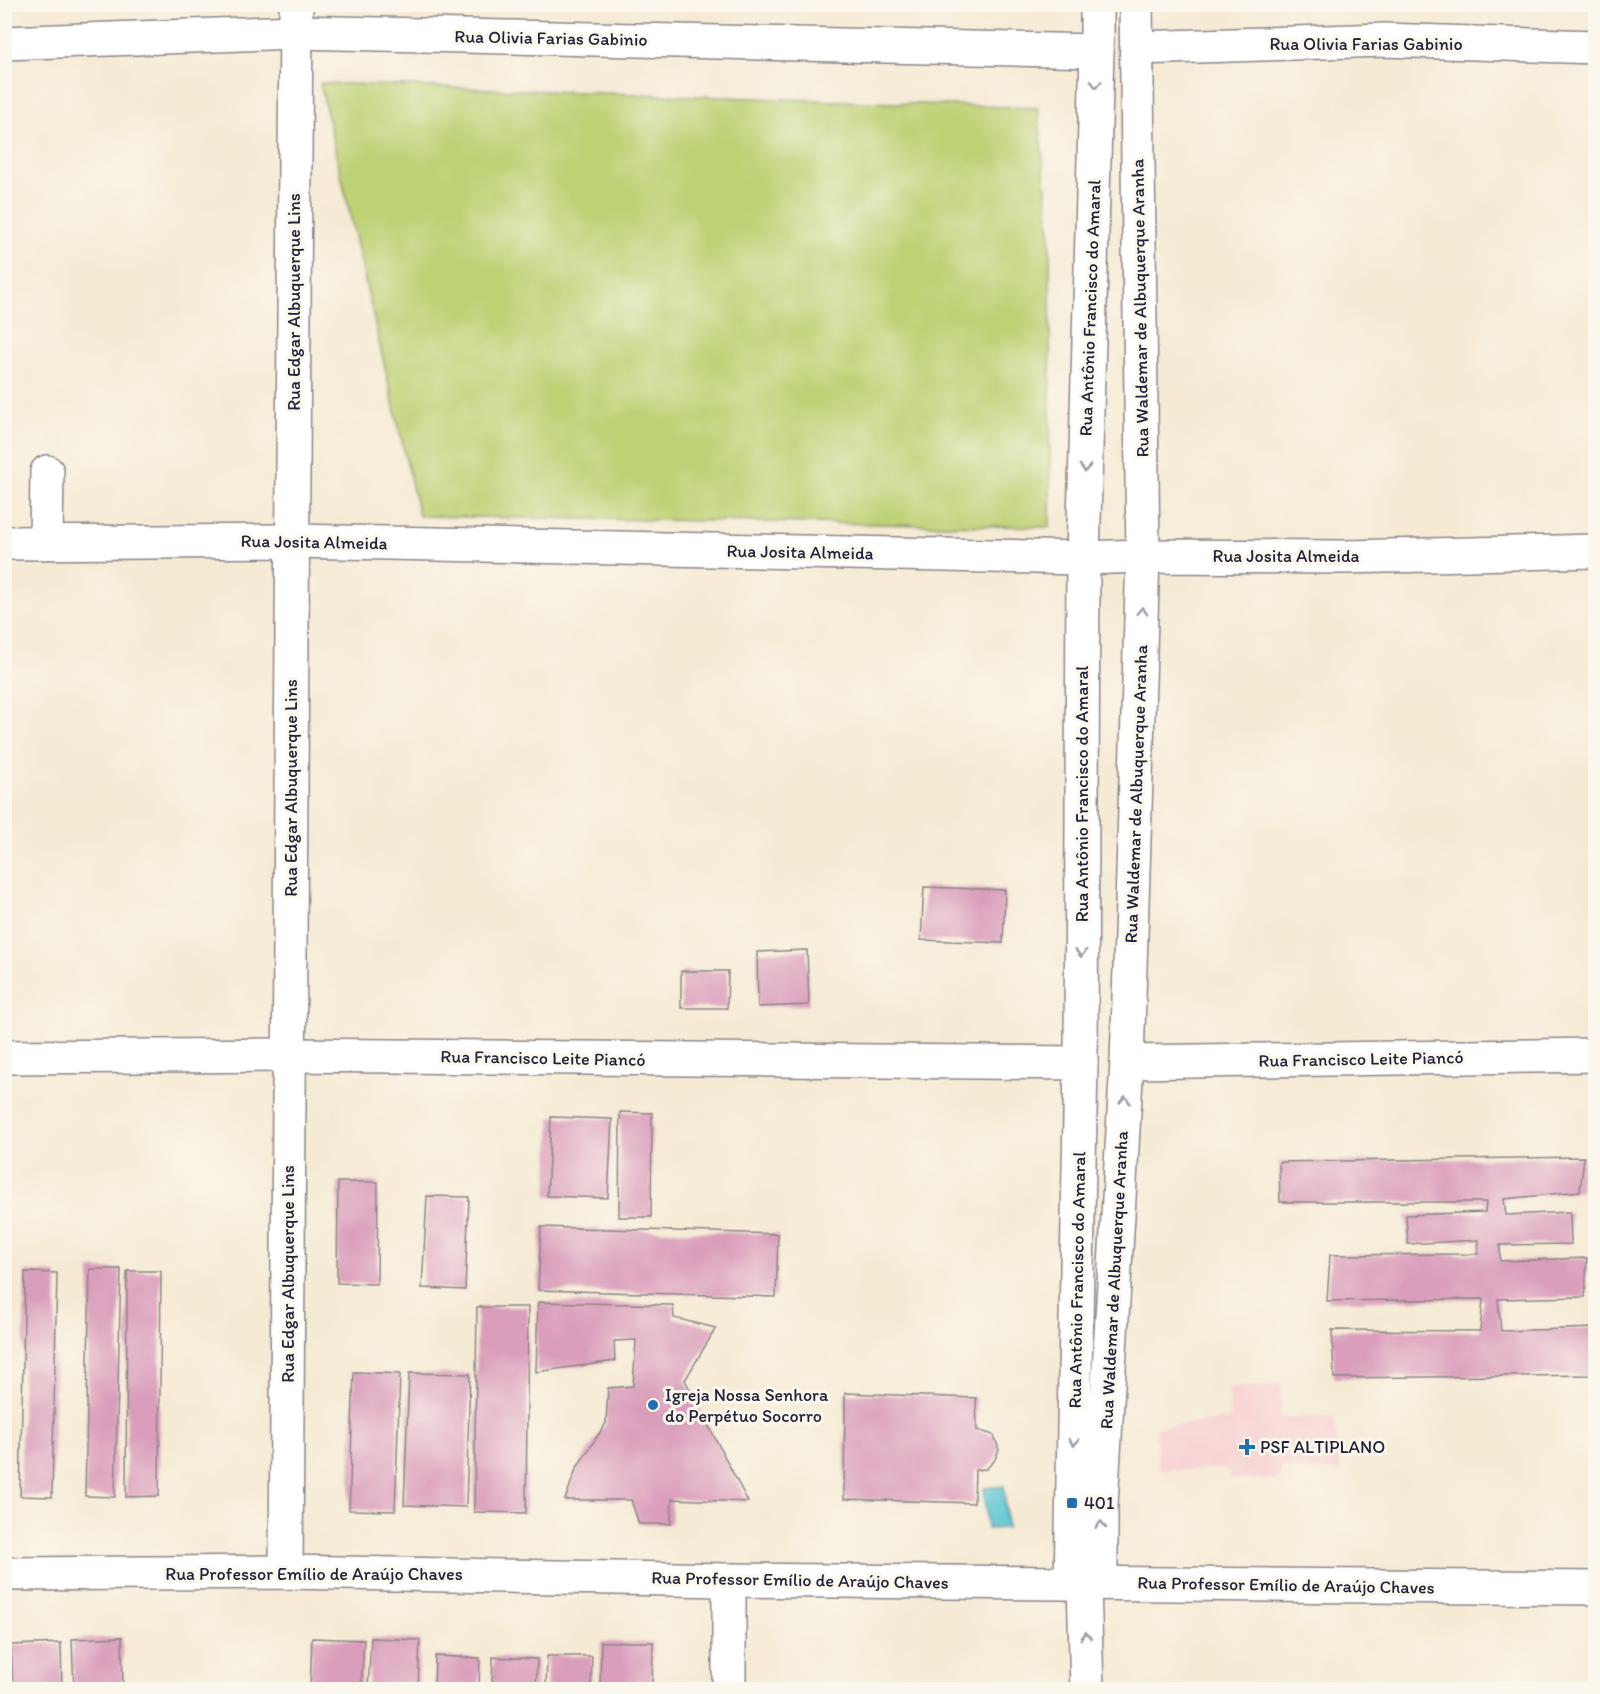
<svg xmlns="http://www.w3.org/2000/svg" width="1600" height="1694" viewBox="0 0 1600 1694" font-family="Itim,sans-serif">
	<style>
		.built { fill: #f7cfd1 }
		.green { fill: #bdd174; stroke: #707a58; stroke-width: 1.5 }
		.water { fill: #58c4d1; stroke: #3d7386; stroke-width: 1.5 }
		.building { fill: #da9dbb }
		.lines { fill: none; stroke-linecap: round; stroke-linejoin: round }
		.minor-casing { stroke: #8c8688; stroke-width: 36 }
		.minor { stroke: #fff; stroke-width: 33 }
		.oneway { stroke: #9c9ca7 }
		.poi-dot { fill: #1f6fb2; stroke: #fbf7ec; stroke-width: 2 }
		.labels { text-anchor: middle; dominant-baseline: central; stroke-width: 6; stroke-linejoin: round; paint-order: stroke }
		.street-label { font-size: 18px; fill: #22223b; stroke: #fbf7ec }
		.poi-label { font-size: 18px; fill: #22223b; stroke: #fbf7ec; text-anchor: start }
	</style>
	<rect width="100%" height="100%" fill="#fbf7ec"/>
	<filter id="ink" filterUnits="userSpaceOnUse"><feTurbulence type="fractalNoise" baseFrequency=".0167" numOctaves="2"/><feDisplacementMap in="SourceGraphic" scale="12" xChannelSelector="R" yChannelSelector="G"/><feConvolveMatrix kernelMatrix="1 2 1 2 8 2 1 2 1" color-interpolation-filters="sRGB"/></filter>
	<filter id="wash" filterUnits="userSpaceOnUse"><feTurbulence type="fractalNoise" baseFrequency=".008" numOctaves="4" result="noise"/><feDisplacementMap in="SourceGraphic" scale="24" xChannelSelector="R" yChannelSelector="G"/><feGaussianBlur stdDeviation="1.35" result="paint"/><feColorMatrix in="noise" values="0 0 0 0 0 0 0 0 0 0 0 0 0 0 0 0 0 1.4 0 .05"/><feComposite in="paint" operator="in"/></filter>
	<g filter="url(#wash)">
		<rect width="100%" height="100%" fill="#f5ead4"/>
		<path class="built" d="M1281,1385V1418L1335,1417L1340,1472L1281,1468L1278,1480L1231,1479L1228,1469L1158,1470L1155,1427L1230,1419L1229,1388Z"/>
		<path class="green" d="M320,83L1038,108L1050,232V527L419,516Z"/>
		<path class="water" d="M1004,1486L1007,1528L987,1529L984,1488Z"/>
		<g id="blocks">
			<g class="building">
				<path d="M924,887L1005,890L1003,943L921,940Z"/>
				<path d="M807,950L809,1005L758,1007L757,952Z"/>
				<path d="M681,971H728L727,1008H681Z"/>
				<path d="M620,1112L652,1113L651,1217H619Z"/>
				<path d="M551,1117L612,1119L608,1198L547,1196Z"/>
				<path d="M1584,1157L1580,1191L1504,1199L1506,1215L1570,1212L1571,1244L1500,1245V1261L1587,1258L1585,1297L1498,1299L1501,1331L1596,1328V1375L1334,1378L1332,1330L1480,1331L1483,1299L1327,1301L1330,1255L1478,1254L1479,1240L1408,1244L1406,1215L1485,1212L1486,1202H1280L1279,1162Z"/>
				<path d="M338,1182H378L377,1284L337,1283Z"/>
				<path d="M427,1196L469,1197L465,1290L422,1288Z"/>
				<path d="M541,1227L778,1234L776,1297L538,1290Z"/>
				<path d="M90,1269H121L115,1497L85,1496Z"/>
				<path d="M127,1271H161L159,1496L126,1497Z"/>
				<path d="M25,1272L57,1273L52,1497L20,1496Z"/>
				<path d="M538,1302L673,1305L674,1318L716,1328L685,1380L748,1502L672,1499L671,1524H639L631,1500H565L576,1469L606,1423L608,1388L633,1386L636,1340L614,1341L615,1361L536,1372Z"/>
				<path d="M477,1307H528L526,1513L474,1512Z"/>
				<path d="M354,1372L400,1374L395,1511L349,1510Z"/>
				<path d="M409,1373L470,1374L466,1507L404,1505Z"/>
				<path d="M845,1393L976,1398L977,1430L994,1435L999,1450L994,1461L986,1469L975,1470L974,1503L844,1499Z"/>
				<path d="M122,1637L123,1690H74L72,1639Z"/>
				<path d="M312,1638L364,1640L361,1690H310Z"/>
				<path d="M371,1638L420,1640L418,1690H368Z"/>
				<path d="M601,1642H653L652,1690H600Z"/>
				<path d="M61,1643L62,1690H13L11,1645Z"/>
				<path d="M435,1656L480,1658L479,1690H434Z"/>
				<path d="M547,1656H592L591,1690H546Z"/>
				<path d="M493,1657L537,1659L536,1690H492Z"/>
			</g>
		</g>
	</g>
	<g filter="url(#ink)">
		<use href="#blocks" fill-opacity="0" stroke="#8c8688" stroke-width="1.5"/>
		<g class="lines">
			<defs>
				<g id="minor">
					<path d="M4,43L296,32L1097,51"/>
					<path d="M1137,48L1384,40L1596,47"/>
					<path d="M46,542L47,472"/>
					<path d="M4,543L293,541L1083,558L1143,556L1345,557L1596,551"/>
					<path d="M4,1057L289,1055L1081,1063"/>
					<path d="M1127,1062L1596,1055"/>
					<path d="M286,1572L296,4"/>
					<path d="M4,1574L286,1572L729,1580L1596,1588"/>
					<path d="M729,1580V1690"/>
					<path d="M1071,1583L1081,1063L1083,558L1097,51V4"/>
					<path d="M1084,1583L1087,1690"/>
					<path d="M1101,1583V1505L1127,1062L1143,556L1136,4"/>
				</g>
			</defs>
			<use href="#minor" class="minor-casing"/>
			<use href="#minor" class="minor"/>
		</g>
		<defs><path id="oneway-chevron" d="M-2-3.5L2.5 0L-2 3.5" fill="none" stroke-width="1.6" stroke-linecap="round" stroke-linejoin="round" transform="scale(1.5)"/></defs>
		<g class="oneway">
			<use href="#oneway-chevron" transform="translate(1096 84) rotate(92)"/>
			<use href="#oneway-chevron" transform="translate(1085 468) rotate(92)"/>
			<use href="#oneway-chevron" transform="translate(1142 611) rotate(-88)"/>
			<use href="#oneway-chevron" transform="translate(1081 953) rotate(90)"/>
			<use href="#oneway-chevron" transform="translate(1125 1100) rotate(-87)"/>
			<use href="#oneway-chevron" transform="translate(1074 1442) rotate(91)"/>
			<use href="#oneway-chevron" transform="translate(1101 1525) rotate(-89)"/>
			<use href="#oneway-chevron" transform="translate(1086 1636) rotate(-92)"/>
		</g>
	</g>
	<g class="poi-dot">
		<circle cx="653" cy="1405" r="6"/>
		<path d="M1244 1438h6v6h6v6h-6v6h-6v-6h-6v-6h6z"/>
		<rect x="1066" y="1497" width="12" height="12" rx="3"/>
	</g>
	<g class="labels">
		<g class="street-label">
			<text transform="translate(551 38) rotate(1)">Rua Olivia Farias Gabinio</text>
			<text x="1366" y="44">Rua Olivia Farias Gabinio</text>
			<text transform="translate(294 302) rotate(-90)">Rua Edgar Albuquerque Lins</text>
			<text transform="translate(1090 308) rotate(-88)">Rua Antônio Francisco do Amaral</text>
			<text transform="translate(1140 308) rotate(-91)">Rua Waldemar de Albuquerque Aranha</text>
			<text transform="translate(314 542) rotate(1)">Rua Josita Almeida</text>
			<text transform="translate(800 552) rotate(1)">Rua Josita Almeida</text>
			<text x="1286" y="556">Rua Josita Almeida</text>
			<text transform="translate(291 788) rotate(-90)">Rua Edgar Albuquerque Lins</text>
			<text transform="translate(1082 794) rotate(-90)">Rua Antônio Francisco do Amaral</text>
			<text transform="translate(1136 794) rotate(-88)">Rua Waldemar de Albuquerque Aranha</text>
			<text transform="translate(543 1058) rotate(1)">Rua Francisco Leite Piancó</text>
			<text transform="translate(1361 1059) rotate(-1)">Rua Francisco Leite Piancó</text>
			<text transform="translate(288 1274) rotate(-90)">Rua Edgar Albuquerque Lins</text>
			<text transform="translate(1077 1280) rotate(-89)">Rua Antônio Francisco do Amaral</text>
			<text transform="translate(1114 1280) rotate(-87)">Rua Waldemar de Albuquerque Aranha</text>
			<text x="314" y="1574">Rua Professor Emílio de Araújo Chaves</text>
			<text transform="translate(800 1580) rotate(1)">Rua Professor Emílio de Araújo Chaves</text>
			<text transform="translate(1286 1585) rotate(1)">Rua Professor Emílio de Araújo Chaves</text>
		</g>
		<g class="poi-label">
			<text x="665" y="1395">Igreja Nossa Senhora<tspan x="665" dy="21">do Perpétuo Socorro</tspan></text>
			<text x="1260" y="1447">PSF ALTIPLANO</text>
			<text x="1084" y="1503">401</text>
		</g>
	</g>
	<rect width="1600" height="1694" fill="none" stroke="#fbf7ec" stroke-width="24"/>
</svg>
